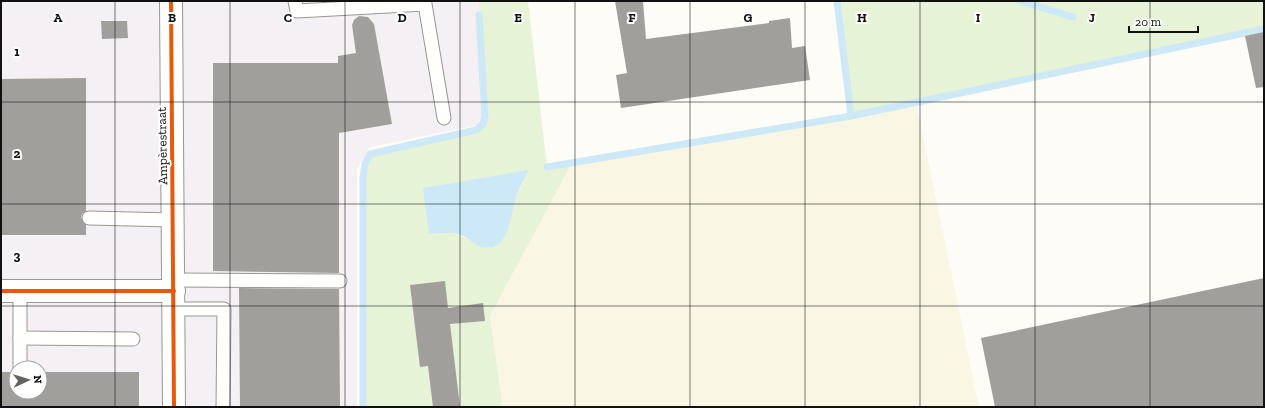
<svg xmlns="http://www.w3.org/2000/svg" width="1265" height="408" viewBox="0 0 1265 408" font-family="'Zilla Slab',serif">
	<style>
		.industrial { fill: #f5f0f3; fill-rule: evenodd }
		.farmland { fill: #f9f7e4 }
		.green { fill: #e7f3d7; fill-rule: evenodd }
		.water { fill: #cde8f7 }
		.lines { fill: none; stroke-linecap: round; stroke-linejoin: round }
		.stream { stroke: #cde8f7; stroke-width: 7 }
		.building { fill: #a19f9c }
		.lane-casing { stroke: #979795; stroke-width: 15 }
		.street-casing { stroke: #979795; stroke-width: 24 }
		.lane { stroke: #fffffe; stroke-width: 13 }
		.street { stroke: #fffffe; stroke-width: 22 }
		.cycleway-casing { stroke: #fff; stroke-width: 6 }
		.cycleway { stroke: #e8590c; stroke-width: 4 }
		.grid { fill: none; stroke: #111; stroke-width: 1; stroke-opacity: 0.55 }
		.labels { text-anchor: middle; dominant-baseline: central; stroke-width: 4; stroke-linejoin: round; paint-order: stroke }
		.street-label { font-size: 13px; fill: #111; stroke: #fff }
		.grid-label { font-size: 13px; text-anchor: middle; font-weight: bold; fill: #111; stroke: #fff; stroke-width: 4; stroke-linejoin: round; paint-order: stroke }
	</style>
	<rect width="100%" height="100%" fill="#fdfcf7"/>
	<path class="industrial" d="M1,1H486L498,121L370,147L357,169V407H1ZM16,368H40V392H16Z"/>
	<path class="farmland" d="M916,102L979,407H500L502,402L490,316L572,163L851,116Z"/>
	<g class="green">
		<path d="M479,1H528L547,167L572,163L490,316L502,402L500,407H365L363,178L365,164L370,154L476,130L483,124L485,117ZM529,170L517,195L513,208L489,248C475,245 464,236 450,232Z"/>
		<path d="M836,1H1264V29L851,116Z"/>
	</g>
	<path class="water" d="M529,170C525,178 520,187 517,195C510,214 510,256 479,246C473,244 468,238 463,236C452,231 441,233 429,234L423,188Z"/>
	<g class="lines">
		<g class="stream">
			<path d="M837,1L851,116"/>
			<path d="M1020,1L1073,17"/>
			<path d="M547,167L851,116L1264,29"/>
			<path d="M363,407V178L365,164L370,154L476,130L483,124L485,117L479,15"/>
		</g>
	</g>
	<g class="building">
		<path d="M615,1H643L646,39L769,23V21L790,18L792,48L805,46L810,80L621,108L616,75L627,73Z"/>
		<path d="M359,16L368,17L374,24L392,124L339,133V273L213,271V63H338V56L356,53L352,25L354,20Z"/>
		<path d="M101,21H127L128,38L102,39Z"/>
		<path d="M1264,32V87L1256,88L1245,36Z"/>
		<path d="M86,78V211L82,214L81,218L86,225V235H1V79Z"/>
		<path d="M1264,278V407H995L981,338Z"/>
		<path d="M445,281L448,308L483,303L485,321L450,324L460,407H433L428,366L420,367L410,285Z"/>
		<path d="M239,288L339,289L340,407H240Z"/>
		<path d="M1,372H13L16,375V392H40V372H139V407H1Z"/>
	</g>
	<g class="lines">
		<defs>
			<g id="lane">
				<path d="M295,1L297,11L425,4L444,118"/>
				<path d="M89,218L173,220"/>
				<path d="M174,280L340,281"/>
				<path d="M174,309H224L223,407"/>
				<path d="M20,338L133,339"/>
				<path d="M20,368V291"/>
			</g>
			<g id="street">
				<path d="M171,1L174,407"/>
				<path d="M1,291H174"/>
			</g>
		</defs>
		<use href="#lane" class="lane-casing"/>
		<use href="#street" class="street-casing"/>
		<use href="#lane" class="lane"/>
		<use href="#street" class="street"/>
		<defs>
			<g id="cycleway">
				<path d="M171,1L174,407"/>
				<path d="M1,291H174"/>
			</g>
		</defs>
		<use href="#cycleway" class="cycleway-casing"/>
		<use href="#cycleway" class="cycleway"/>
	</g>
	<path class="grid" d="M115,1V407M230,1V407M345,1V407M460,1V407M575,1V407M690,1V407M805,1V407M920,1V407M1035,1V407M1150,1V407M1,102H1264M1,204H1264M1,306H1264"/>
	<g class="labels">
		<g class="street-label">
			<text transform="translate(162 146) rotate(-91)">Ampèrestraat</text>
		</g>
	</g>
	<g class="grid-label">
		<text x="58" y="22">A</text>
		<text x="172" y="22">B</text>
		<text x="288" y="22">C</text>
		<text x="402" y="22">D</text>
		<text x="518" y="22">E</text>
		<text x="632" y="22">F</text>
		<text x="748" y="22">G</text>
		<text x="862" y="22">H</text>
		<text x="978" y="22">I</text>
		<text x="1092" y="22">J</text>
		<text x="17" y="56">1</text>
		<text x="17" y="158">2</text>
		<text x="17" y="260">3</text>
	</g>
	<rect width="1265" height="408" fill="none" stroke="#111111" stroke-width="4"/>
	<g transform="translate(28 380) rotate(86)"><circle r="19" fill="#ffffff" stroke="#a0a0a0"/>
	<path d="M0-3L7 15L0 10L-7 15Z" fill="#646362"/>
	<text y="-6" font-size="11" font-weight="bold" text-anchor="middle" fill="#111111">N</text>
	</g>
	<path d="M1129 26v6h69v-6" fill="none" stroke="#111111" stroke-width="2"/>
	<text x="1135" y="26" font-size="12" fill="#111111" stroke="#ffffff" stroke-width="3" paint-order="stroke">20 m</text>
</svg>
